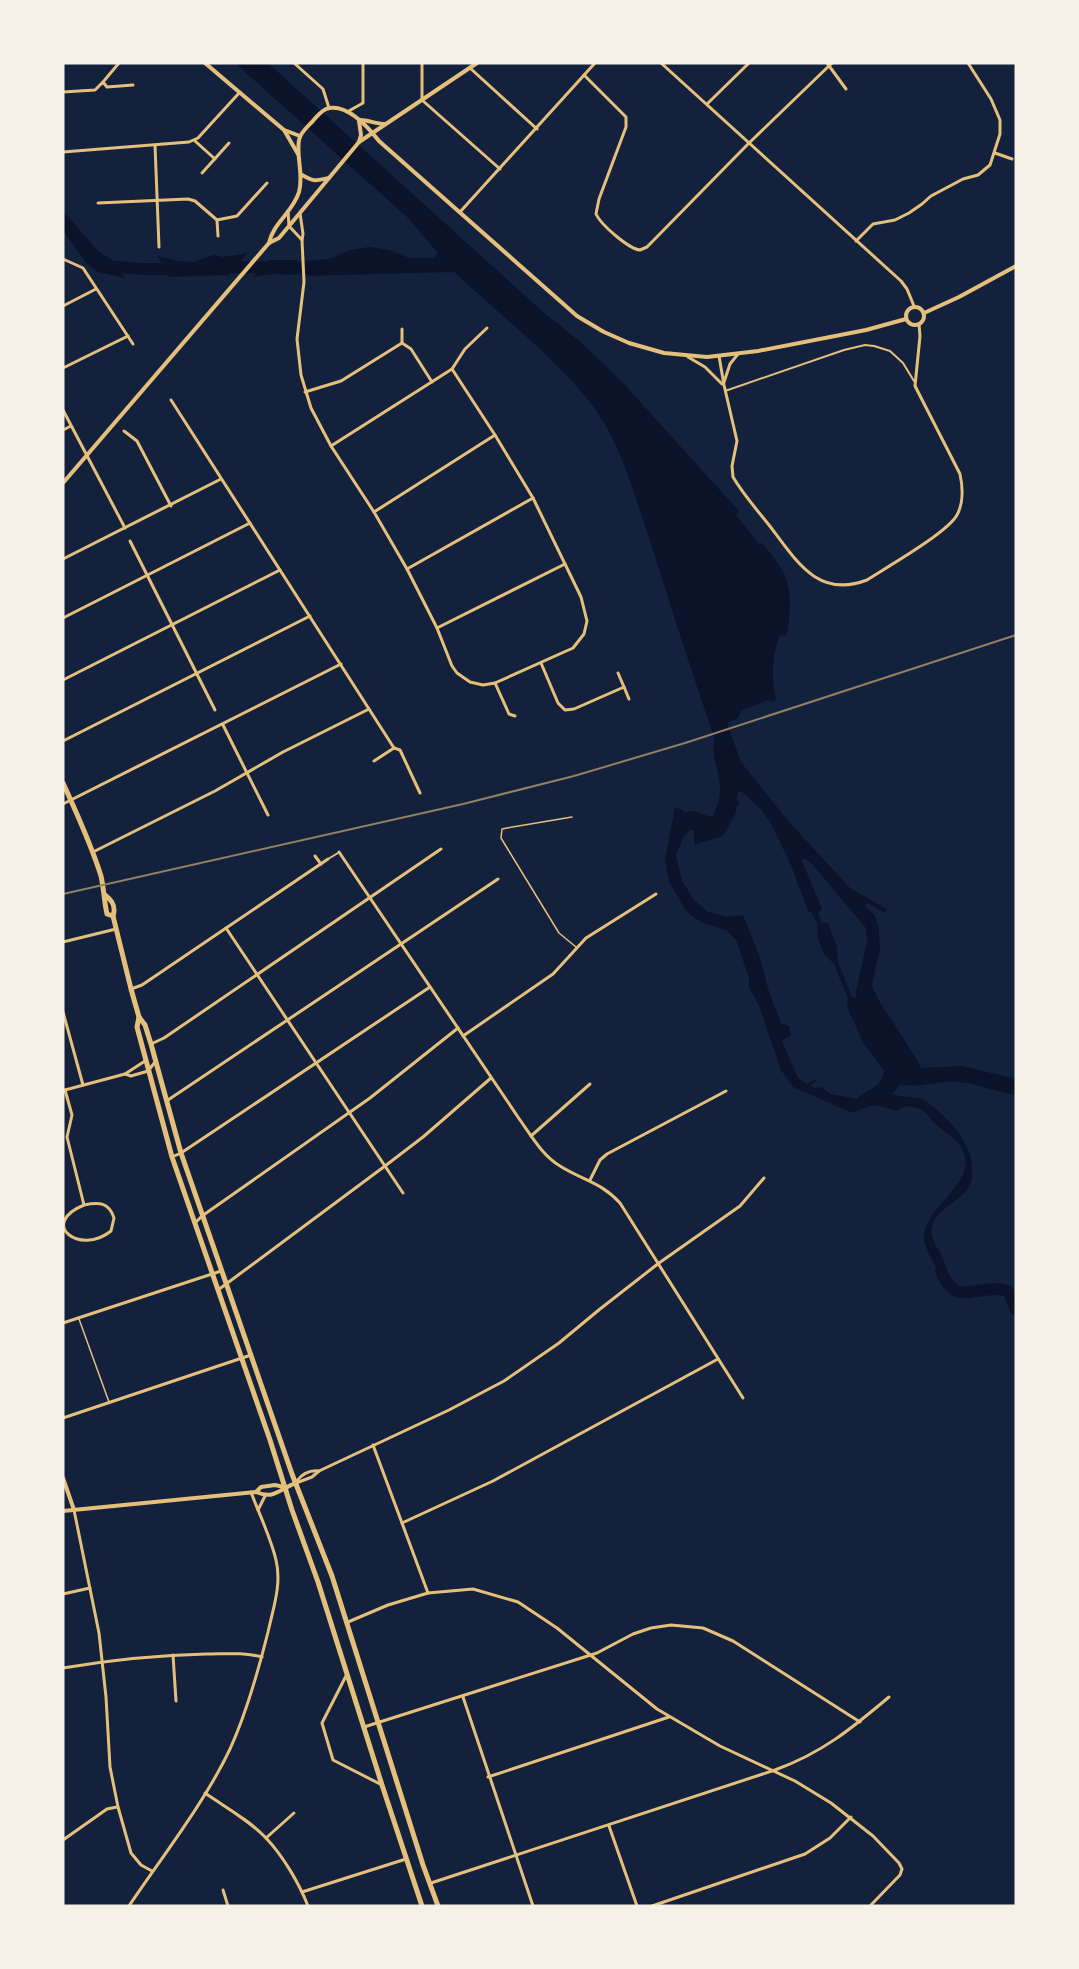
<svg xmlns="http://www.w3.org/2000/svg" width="1079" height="1969" viewBox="0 0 1079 1969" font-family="'Space Grotesk',sans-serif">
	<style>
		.water { fill: #0b132b; fill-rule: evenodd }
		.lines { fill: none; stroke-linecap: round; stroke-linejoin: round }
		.river { stroke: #0b132b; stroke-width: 12 }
		.service { stroke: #e5c07b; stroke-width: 1.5 }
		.pedestrian { stroke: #e5c07b; stroke-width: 2 }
		.minor { stroke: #e5c07b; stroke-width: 3 }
		.tertiary { stroke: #e5c07b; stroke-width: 4 }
		.primary { stroke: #e5c07b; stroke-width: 5 }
		.rail { stroke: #918062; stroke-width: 2 }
	</style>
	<rect width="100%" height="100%" fill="#14213d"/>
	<g class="water">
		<path d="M235,63H268L542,311L583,344L624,384L739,511L736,515L759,544L762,543C769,551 783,568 786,578C792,596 790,616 787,634L785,636L780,635C772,658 771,676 776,700L771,702L769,700L741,711L738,718L727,723L741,762L790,823L850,888L887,909L885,913L867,903L865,905L875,916L879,930L880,949L872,985L878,999L921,1066L918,1068L962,1066L1016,1079V1095C995,1092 977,1083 956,1082C937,1080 919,1089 900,1084L892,1095L919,1098L926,1101C948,1118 974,1143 972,1172C972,1178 971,1185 967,1190C957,1203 936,1209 932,1227C929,1239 940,1250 944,1261C946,1268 946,1277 947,1284C941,1277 924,1247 924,1239C923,1204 984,1182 960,1145C954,1137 946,1133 939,1127C923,1114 929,1108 905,1106L897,1111C889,1109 880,1105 871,1106C863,1107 859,1113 850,1112L793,1087L781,1070L759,1006L749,987V978L736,940L726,930L703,923L691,916L685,909L669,882L665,859L675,808L681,809L685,812L695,811L701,814L712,817C731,782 710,770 714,737C692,674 672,610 652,547C635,497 622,443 589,401C550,353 499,314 454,272L307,276V261L329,259L350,250L369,247L390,250L409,258H434L438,253L407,217ZM738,792H742L762,810L771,824L791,865L808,911L811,912L817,924L818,939L824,954L834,964L848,999L847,1007L864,1044L884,1071C880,1091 868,1087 857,1099L831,1094L821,1087L814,1088L811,1085L816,1081L815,1079L807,1084L798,1078L782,1041L791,1035L789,1026L781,1023L769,992L760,957L743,915L727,917L708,912L695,901L682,881L676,855L685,834L692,829L694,832V845L723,836L735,815L737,806L740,803L737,799ZM804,858L812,864L866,928L867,941L856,991V998L852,997L838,962L837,947L828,923H822L818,914L822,909L802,861Z"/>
		<path d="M63,211L99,252L114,261L125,278L98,272L85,262L63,230Z"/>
		<path d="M248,253L229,275L168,277L158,256L178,261L193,262L214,255L223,257Z"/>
		<path d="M269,260H297V275L275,274L253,277Z"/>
	</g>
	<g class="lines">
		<g class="river">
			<path d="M103,266L144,269H181"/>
			<path d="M222,267L322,268"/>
			<path d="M941,1271C955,1306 972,1287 1000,1289C1004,1290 1006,1289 1009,1293C1012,1297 1013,1305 1016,1310"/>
		</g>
		<g class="service">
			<path d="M572,817L507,828L502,829L501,838L559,933L576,947"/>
			<path d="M79,1319L109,1402"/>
		</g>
		<g class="pedestrian">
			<path d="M725,391L844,350L865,345L874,346L890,351L903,363L914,381"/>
			<path d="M328,859L338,853"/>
		</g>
		<g class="minor">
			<path d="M294,63L323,89L329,108"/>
			<path d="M422,63V100L500,169"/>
			<path d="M661,63L901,281L907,289L914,306"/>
			<path d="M827,63L846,89"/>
			<path d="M470,68L537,129"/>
			<path d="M584,75L626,117V127L599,199L596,214C601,225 629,249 640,250L647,247L749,143L832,63"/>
			<path d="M103,82L119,63"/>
			<path d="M63,92L95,90L103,82L107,87L133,85"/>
			<path d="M707,104L749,63"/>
			<path d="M347,112L363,103V63"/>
			<path d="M195,141L215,159"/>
			<path d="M155,145L159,247"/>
			<path d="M63,152L189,142L198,138L240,92"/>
			<path d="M995,153L1012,159"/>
			<path d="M202,173L229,143"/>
			<path d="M98,203L188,199L195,201L217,220L237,216L267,183"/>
			<path d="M288,211L289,226L302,240"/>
			<path d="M460,212L595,63"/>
			<path d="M300,213L303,234L302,240L304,282L297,339L301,375L311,408L331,446L374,512L407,569L437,628L452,666L457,673L470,682L483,685L495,683L573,648L584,634L587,621L581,597L533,498L495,435L452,369"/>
			<path d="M217,220L218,236"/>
			<path d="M856,241L873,224L895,220L909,213L922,204L931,196L963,179L978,175L990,165L1000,134V120L991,99L968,63"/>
			<path d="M63,259L83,268L133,344"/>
			<path d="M63,306L96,289"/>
			<path d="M402,343V329"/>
			<path d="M719,356L724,385L737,441L732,466L733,477C743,494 757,510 769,525C796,560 817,599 867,580C887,567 947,533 957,515C964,502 963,488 960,474L915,386L920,336L919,324"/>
			<path d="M688,357L705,367L722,384"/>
			<path d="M63,368L128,336"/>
			<path d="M724,382L730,364L738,354"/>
			<path d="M305,392L341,381L402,343L411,349L432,382"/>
			<path d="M171,400L394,748L374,761"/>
			<path d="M63,410L125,528"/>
			<path d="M63,430L71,426"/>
			<path d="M124,431L137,441L171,506"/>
			<path d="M331,446L452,369L465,349L487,328"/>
			<path d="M374,512L495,435"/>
			<path d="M130,541L215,710"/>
			<path d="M63,559L221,479"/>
			<path d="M407,569L533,498"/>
			<path d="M63,618L250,523"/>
			<path d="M437,628L565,564"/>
			<path d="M541,663L558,703L565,710L574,709L624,687L618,673"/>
			<path d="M63,680L280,570"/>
			<path d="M495,683L509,714L515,716"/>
			<path d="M624,687L629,699"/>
			<path d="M223,725L268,815"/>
			<path d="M63,741L310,616"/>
			<path d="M394,748L400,750L420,793"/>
			<path d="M63,804L341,664"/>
			<path d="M93,852L215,791L283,752L369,709"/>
			<path d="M339,852L520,1120C532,1137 543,1156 560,1166C582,1180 601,1182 620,1203L743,1398"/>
			<path d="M315,856L321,864"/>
			<path d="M226,928L403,1193"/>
			<path d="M63,942L116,929"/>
			<path d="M131,989L142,985L328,859"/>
			<path d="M63,1012L83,1085"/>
			<path d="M463,1036L553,974L586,938L656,894"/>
			<path d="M151,1044L164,1038L441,849"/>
			<path d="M125,1074L131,1076L148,1071L155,1062"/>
			<path d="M65,1090L72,1115L67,1137L84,1205C99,1202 109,1202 114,1218L111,1231C80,1256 38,1224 84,1205"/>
			<path d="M65,1090L125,1074L145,1061"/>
			<path d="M168,1100L498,879"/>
			<path d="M531,1136L590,1084"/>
			<path d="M172,1157L181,1153L430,987"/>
			<path d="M590,1180L600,1160L607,1154L726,1091"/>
			<path d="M195,1223L202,1216L370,1098L458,1028"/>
			<path d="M218,1290L385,1166L423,1137L491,1078"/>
			<path d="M63,1323L221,1271"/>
			<path d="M63,1418L251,1355"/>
			<path d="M373,1445L428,1593"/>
			<path d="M297,1481C302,1474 309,1470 319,1471"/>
			<path d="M296,1483L312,1477L319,1471L449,1410L504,1381L559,1343L600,1309L659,1263L740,1206L764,1178"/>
			<path d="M74,1510L99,1633L106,1697L110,1767L118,1807L131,1853L141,1865L152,1871"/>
			<path d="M258,1510L265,1496"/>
			<path d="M402,1523L493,1481L718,1359"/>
			<path d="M63,1594L90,1588"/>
			<path d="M348,1622L388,1605L428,1593L473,1589L518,1602L557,1628L657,1709L720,1746L795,1781L831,1803L873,1836L899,1863L902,1869L900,1875L870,1906"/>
			<path d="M173,1655L176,1701"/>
			<path d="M63,1668C111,1660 158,1655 206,1654C225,1654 243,1652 262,1657"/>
			<path d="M347,1674L322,1723L333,1760L382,1785"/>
			<path d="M463,1697L533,1906"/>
			<path d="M364,1727L597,1653L633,1634L651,1628L671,1625L703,1628L733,1641L860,1722"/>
			<path d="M488,1777L669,1717"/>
			<path d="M205,1793C225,1807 249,1820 266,1838C283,1856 299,1883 308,1906"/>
			<path d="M609,1826L637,1906"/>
			<path d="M266,1838L294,1813"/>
			<path d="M63,1840L107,1809L117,1807"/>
			<path d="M431,1883L775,1770C822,1753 851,1729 889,1697"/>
			<path d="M223,1890L228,1906"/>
			<path d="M302,1892L406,1859"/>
			<path d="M129,1906C162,1857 205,1802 230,1749C247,1712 258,1672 268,1632C273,1609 282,1584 276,1560C271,1538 259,1514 251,1492"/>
			<path d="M652,1906L805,1854L830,1838L851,1817"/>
		</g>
		<g class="tertiary">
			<path d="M205,63L284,130L298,154"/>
			<path d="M360,120C368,120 376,124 385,124"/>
			<path d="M359,121L361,135L359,142"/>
			<path d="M284,130L300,136"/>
			<path d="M302,175C315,182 314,181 329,178"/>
			<path d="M269,243C273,223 293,212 299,192C304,174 296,158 299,140C300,133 307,127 312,122C316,117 320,112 326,109C346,102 368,127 379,141L577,316L604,332L629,343L664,353L707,357L758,351L866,330L906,319"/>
			<circle cx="915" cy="316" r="9"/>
			<path d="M924,313L959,297L1016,266"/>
			<path d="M63,483L269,243L279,238L359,142L477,63"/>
			<path d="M63,1478L74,1510"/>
			<path d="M256,1492L261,1487L275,1485L284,1487"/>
			<path d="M63,1511L256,1492C275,1500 279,1489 296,1483"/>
		</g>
		<g class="primary">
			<path d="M63,783C77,814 91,844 101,876C104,889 104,901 107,914L113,916"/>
			<path d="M105,895C113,901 116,907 113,916L131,989L139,1017L145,1025L151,1044L181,1153L292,1474L332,1576L423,1865L438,1906"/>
			<path d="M139,1017L137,1027L172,1157L270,1440L292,1510L318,1582L382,1785L422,1906"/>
		</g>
		<path class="rail" d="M63,894L463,804L574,776L685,743L1016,635"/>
	</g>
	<rect width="1079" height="1969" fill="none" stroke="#f6f1e7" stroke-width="129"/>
</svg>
